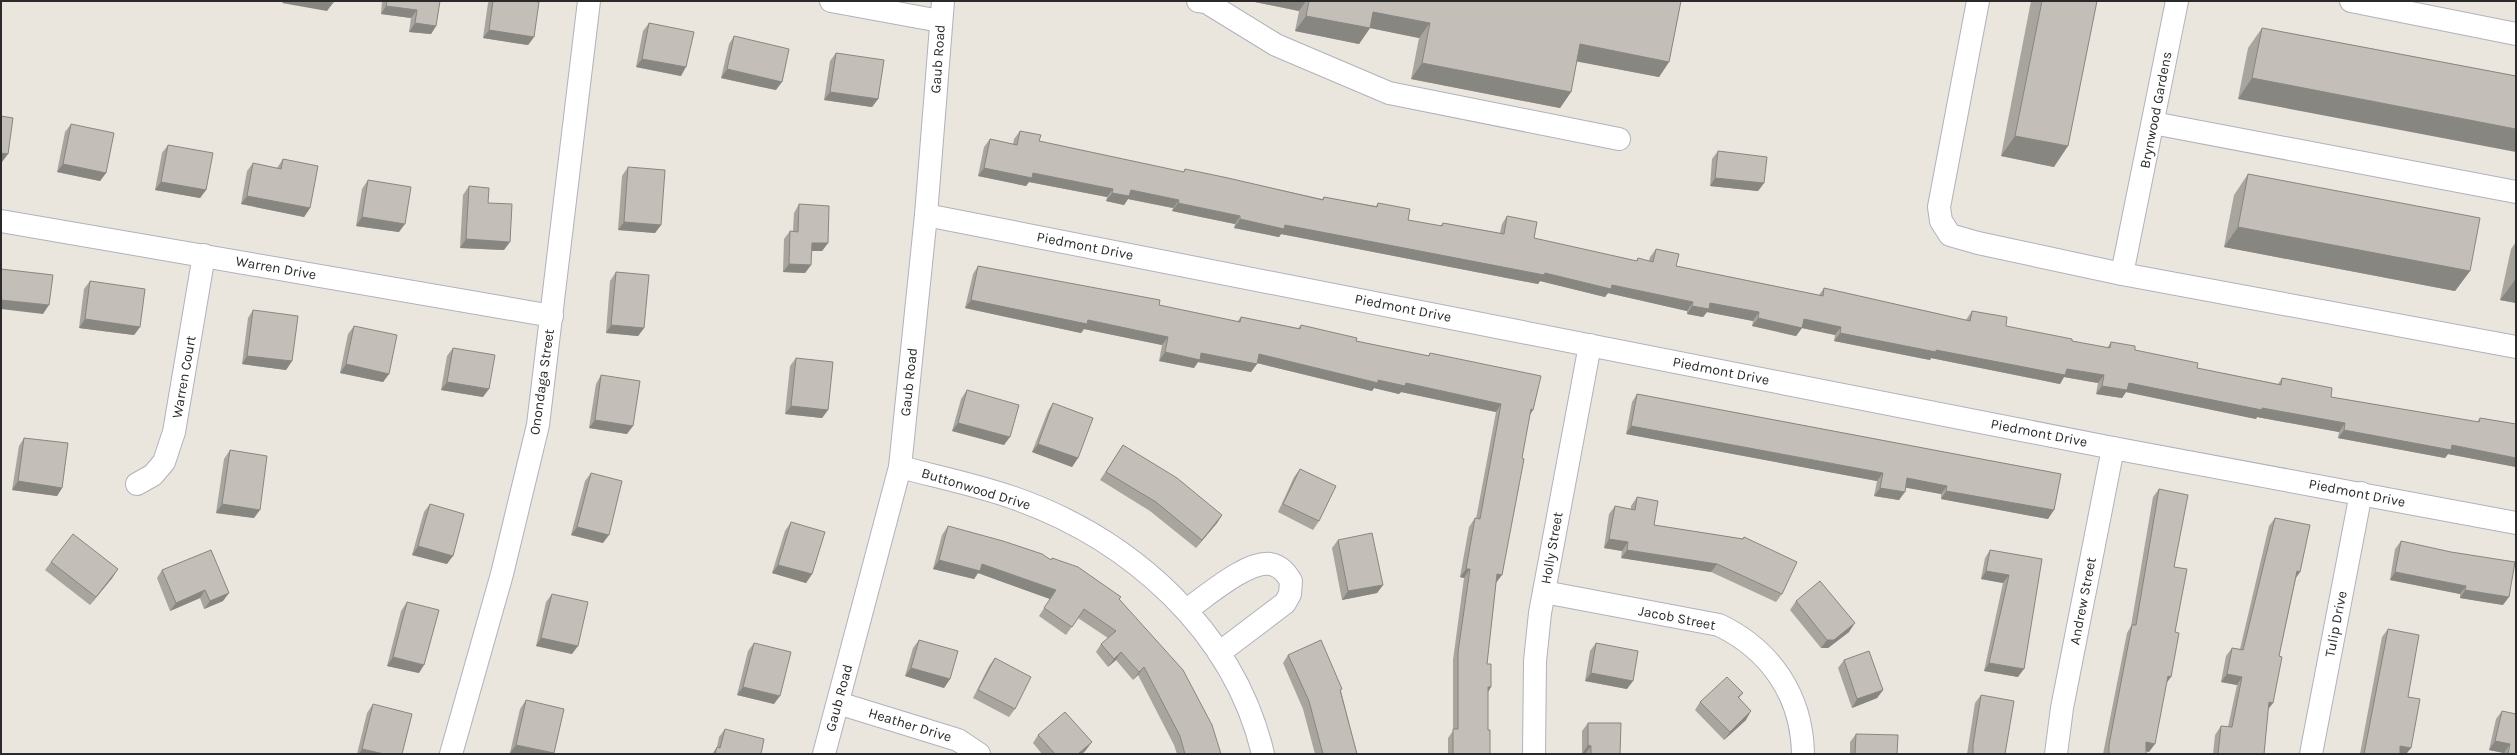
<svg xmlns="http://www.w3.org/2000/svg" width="2517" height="755" viewBox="0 0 2517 755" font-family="Karla,sans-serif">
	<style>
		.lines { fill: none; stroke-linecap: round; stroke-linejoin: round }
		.minor-casing { stroke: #b0b2bc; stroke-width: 24 }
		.minor { stroke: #fff; stroke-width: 22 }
		.wall { fill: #a8a49e }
		.shaded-wall { fill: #888681 }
		.building { fill: #c3bfb8; stroke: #888681 }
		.labels { text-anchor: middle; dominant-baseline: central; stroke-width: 4; stroke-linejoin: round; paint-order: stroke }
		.street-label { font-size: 14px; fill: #2a2a2a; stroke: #fff }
	</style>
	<rect width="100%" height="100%" fill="#eae5dd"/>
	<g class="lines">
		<defs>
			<g id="minor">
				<path d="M831,1L940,21"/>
				<path d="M1198,1L1206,2L1276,45L1389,93L1619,139"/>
				<path d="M1978,1L1939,207L1941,221L1950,235L1978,243L2122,274L2516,347"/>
				<path d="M2351,1L2516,34"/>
				<path d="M2153,123L2516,192"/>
				<path d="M926,215L2113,448L2516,523"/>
				<path d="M1,221L552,316"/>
				<path d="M2122,274L2177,1"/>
				<path d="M900,467C938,477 977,485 1014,498C1131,539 1234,631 1263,754"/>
				<path d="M137,484L153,475L164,462L174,432L204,255"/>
				<path d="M1544,592L1719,625C1771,650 1802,696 1803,754"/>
				<path d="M1186,610C1206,597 1246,561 1270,564C1281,566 1286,573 1291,581L1290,594L1285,603L1219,653"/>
				<path d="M838,703L958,740L979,754"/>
				<path d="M451,754L502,574L538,425L589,1"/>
				<path d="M824,754L900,467L926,215L943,1"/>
				<path d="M1534,754L1535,661L1540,613L1590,345"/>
				<path d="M2056,754L2062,708L2113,448"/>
				<path d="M2311,754L2361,493"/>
			</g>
		</defs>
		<use href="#minor" class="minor-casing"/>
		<use href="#minor" class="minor"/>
	</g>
	<g class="wall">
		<path d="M382,1H440L436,26L431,34L409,32L411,18L381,14Z"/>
		<path d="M490,1H532L534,37L528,45L483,38L488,3Z"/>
		<path d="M1250,1H1681L1669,62L1659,77L1577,61L1571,92L1560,108L1411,79L1419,38L1370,28L1359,44L1295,31L1299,11Z"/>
		<path d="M2031,1H2097L2054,167L2001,156Z"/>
		<path d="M649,23L681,76L636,67L643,31Z"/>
		<path d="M2262,28L2516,76L2238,99L2248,48Z"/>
		<path d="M734,36L776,90L721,78L729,44Z"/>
		<path d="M836,53L878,99L872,107L824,100L830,61Z"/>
		<path d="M71,124L106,173L100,181L57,172L65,132Z"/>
		<path d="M1020,131L1039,141L1183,172L1185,169L1322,199L1324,197L1376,206L1378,203L1408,220L1440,226L1443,223L1500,233L1502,224L1507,216L1534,238L1636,261L1638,258L1649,261L1650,257L1656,249L1676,266L1819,295L1824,288L1966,320L1972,311L2006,326L2072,341L2107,348L2111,342L2135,350L2197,368L2278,384L2282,378L2331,397L2477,422L2480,418L2516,424V467L2448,454L2445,458L2338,438L2339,432L2257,417L2256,419L2126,392L2122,398L2096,394L2098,383L2064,377L2060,384L1931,358L1930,360L1834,341L1835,335L1802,328L1796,336L1752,326L1753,321L1707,312L1703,317L1687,314V311L1608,293L1605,297L1540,281L1538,284L1281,234L1279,237L1234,228L1235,224L1172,211L1173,208L1128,199L1124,205L1106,201L1107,197L1029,182L1026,186L978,176L984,147L990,139L1013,144L1014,139Z"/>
		<path d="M168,145L206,190L200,198L155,190L162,153Z"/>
		<path d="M1718,151L1764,183L1758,191L1710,186L1712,159Z"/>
		<path d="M283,159L310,208L304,217L241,204L247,171L253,163L277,168Z"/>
		<path d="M628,167L661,225L655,233L618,230L622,176Z"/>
		<path d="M2248,174L2470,271L2455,291L2224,247L2234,195Z"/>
		<path d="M368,180L399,232L356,226L362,189Z"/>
		<path d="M469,186L488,203L504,250L460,248L463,195Z"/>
		<path d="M799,204L828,243L822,251H811V265L805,273L783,272L784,239L790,231H793L794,213Z"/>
		<path d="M2516,242V303L2500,300L2511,249Z"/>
		<path d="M978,266L1237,322L1241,317L1298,328L1301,325L1356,341L1428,356L1430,353L1529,416L1496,583L1487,664L1491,687L1488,692V730L1490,754H1448V738L1453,731V660L1464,578L1460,577L1469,527L1475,518L1476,519L1496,412L1401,392L1399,394L1374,388L1372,391L1257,363L1251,372L1198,362L1194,368L1159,361L1162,345L1084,329L1081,333L965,308L973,274Z"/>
		<path d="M616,272L644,328L638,336L606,333L610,281Z"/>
		<path d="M90,281L140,327L134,335L79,328L84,289Z"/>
		<path d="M253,310L292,361L286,370L242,364L248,318Z"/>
		<path d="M354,326L389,374L383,382L340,373L348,334Z"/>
		<path d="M453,348L483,397L441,390L447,356Z"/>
		<path d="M796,358L828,410L822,418L785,414L790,366Z"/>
		<path d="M601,375L627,434L589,428L596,384Z"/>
		<path d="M967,390L1004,445L952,431L961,399Z"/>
		<path d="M1637,394L2061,474L2048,519L1941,499V494L1906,487L1899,500L1874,496L1877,481L1626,434L1632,402Z"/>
		<path d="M1053,403L1078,458L1072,467L1032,452L1048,411Z"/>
		<path d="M24,438L62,488L57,496L12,490L19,446Z"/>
		<path d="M1123,445L1222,515L1217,523L1196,548L1150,511L1100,480Z"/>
		<path d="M230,450L254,518L216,513L224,459Z"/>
		<path d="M1300,469L1319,521L1313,530L1278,512L1294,477Z"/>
		<path d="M591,473L603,543L571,535L585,481Z"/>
		<path d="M2159,489L2174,567L2175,632L2166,684L2149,752L2146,751V754H2103L2127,633L2131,626L2153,497Z"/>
		<path d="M1637,497L1654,525L1742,539L1744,537L1782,594L1776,602L1711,572L1621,558L1622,551L1604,548L1609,514L1615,506L1631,509V506Z"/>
		<path d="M430,504L447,564L412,555L424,512Z"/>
		<path d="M2275,518L2300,572L2296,578L2279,656L2268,709L2264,754H2213L2215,735L2221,726L2228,727L2237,685L2221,682L2226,656L2232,648L2240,649L2269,526Z"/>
		<path d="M791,522L812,574L806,583L772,573L785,531Z"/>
		<path d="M948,526L1051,560L1119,599L1221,754H1177L1174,745L1138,675L1133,680L1116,660L1108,667L1096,652L1101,644L1108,638L1078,618L1066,635L1039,616L1050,599L978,573L974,579L933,569L942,535Z"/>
		<path d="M1338,540L1383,585L1377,593L1342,600L1332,548Z"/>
		<path d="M2401,541L2503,605L2460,598V594L2390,580L2395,549Z"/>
		<path d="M211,550L223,601L204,609L200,598L170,611L157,578L162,570Z"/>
		<path d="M1990,550L2042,559L2018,677L1984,671L2003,583L1981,579L1985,558Z"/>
		<path d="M51,562L113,577L90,605L45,570Z"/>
		<path d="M552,594L572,654L536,646L546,602Z"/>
		<path d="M1796,601L1849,632L1828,648H1821L1790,610Z"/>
		<path d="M407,602L419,673L387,666L401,611Z"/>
		<path d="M2388,629L2408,697L2411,748L2406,754H2360L2382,637Z"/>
		<path d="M919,640L950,679L944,688L905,676L913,648Z"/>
		<path d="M754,643L774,704L737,695L748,651Z"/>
		<path d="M1596,643L1627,689L1585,681L1590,651Z"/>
		<path d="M1288,655L1341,691L1357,754H1315L1303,709L1283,663Z"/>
		<path d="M995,658L1015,709L1009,717L973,698L989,666Z"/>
		<path d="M1844,660L1883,690L1877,698L1852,708L1838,668Z"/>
		<path d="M1743,693L1739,698L1746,720L1724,740L1695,710L1700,702Z"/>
		<path d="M1981,695L2005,754H1967L1975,703Z"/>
		<path d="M526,700L554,753L553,754H515L510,753L520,709Z"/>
		<path d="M373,704L402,754H357L367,713Z"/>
		<path d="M2502,711L2516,754H2504V753L2489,750L2496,719Z"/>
		<path d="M1588,723L1620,754H1582V731Z"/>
		<path d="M725,729L761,754H712L717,747L719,737Z"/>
		<path d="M1856,734L1897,754H1850V742Z"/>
		<path d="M1038,735L1086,750L1082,754H1042L1033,743Z"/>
	</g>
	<g class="shaded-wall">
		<path d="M284,1H321L333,3L327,11L282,3Z"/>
		<path d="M1250,1H1306L1299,11Z"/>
		<path d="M386,6L417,10L411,18L381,14Z"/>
		<path d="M1373,12L1430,23L1419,38L1370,28L1359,44L1295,31L1306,16Z"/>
		<path d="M415,23L436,26L431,34L409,32Z"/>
		<path d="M489,30L534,37L528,45L483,38Z"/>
		<path d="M1580,44L1669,62L1659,77L1569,60Z"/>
		<path d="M642,59L686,67L681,76L636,67Z"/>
		<path d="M1422,63L1571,92L1560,108L1411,79Z"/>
		<path d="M727,69L782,82L776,90L721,78Z"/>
		<path d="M2252,78L2516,129V152L2238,99Z"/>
		<path d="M830,92L878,99L872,107L824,100Z"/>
		<path d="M2015,136L2068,146L2054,167L2001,156Z"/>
		<path d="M1,153L8,154L2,162H1Z"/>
		<path d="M63,164L106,173L100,181L57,172Z"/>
		<path d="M984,168L1033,173L1113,189L1107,197L1029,182L1026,186L978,176Z"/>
		<path d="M1715,178L1764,183L1758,191L1710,186Z"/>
		<path d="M161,182L206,190L200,198L155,190Z"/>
		<path d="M1131,190L1179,200L1173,208L1128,199L1124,205L1106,201L1112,193Z"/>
		<path d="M247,196L310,208L304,217L241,204Z"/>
		<path d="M1178,203L1240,216L1235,224L1172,211Z"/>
		<path d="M362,217L405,224L399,232L356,226Z"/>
		<path d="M1240,219L1285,225L1612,285L1693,302L1687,311L1608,293L1605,297L1540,281L1538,284L1281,234L1279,237L1234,228Z"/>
		<path d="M624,222L661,225L655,233L618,230Z"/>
		<path d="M2238,227L2470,271L2455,291L2224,247Z"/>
		<path d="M466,239L510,242L504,250L460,248Z"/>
		<path d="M812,243H828L822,251H806Z"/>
		<path d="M789,264L811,265L805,273L783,272Z"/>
		<path d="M2515,280H2516V303L2500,300Z"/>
		<path d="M1,300L49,305L43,314L1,309Z"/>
		<path d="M971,300L1088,320L1168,337L1162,345L1084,329L1081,333L965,308Z"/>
		<path d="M1710,303L1759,312L1753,321L1707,312L1703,317L1687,314L1692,306Z"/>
		<path d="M1758,318L1804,319L1841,327L1835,335L1802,328L1796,336L1752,326Z"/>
		<path d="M85,319L140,327L134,335L79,328Z"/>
		<path d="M611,325L644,328L638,336L606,333Z"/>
		<path d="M1840,333L1936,350L2067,369L2104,375L2098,383L2064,377L2060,384L1931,358L1930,360L1834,341Z"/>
		<path d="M1165,352L1201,353L1257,364L1251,372L1198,362L1194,368L1159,361Z"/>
		<path d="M1259,354L1378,380L1406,383L1501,404L1496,412L1401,392L1399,394L1374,388L1372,391L1253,362Z"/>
		<path d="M247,356L292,361L286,370L242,364Z"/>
		<path d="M346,364L389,374L383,382L340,373Z"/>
		<path d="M447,382L489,389L483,397L441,390Z"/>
		<path d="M2129,383L2262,408L2345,423L2339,432L2257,417L2256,419L2126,392L2122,398L2096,394L2102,386Z"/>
		<path d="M791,406L828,410L822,418L785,414Z"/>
		<path d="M1531,409L1533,410L1528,418Z"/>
		<path d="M595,420L633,426L627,434L589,428Z"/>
		<path d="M958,423L1010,437L1004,445L952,431Z"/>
		<path d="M1631,426L1883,473L1877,481L1626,434Z"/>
		<path d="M2344,430L2452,445L2516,458V467L2448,454L2445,458L2338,438Z"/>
		<path d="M1038,444L1078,458L1072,467L1032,452Z"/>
		<path d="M1907,478L1947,486L1941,494L1902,487Z"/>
		<path d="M18,481L62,488L57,496L12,490Z"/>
		<path d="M1880,488L1905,492L1899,500L1874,496Z"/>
		<path d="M1946,491L2054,510L2048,519L1941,499Z"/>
		<path d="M222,504L260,510L254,518L216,513Z"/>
		<path d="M1222,515L1217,523L1196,548L1202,540Z"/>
		<path d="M577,527L609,535L603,543L571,535Z"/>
		<path d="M1609,539L1628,542L1622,551L1604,548Z"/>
		<path d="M418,546L453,556L447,564L412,555Z"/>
		<path d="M1627,550L1717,564L1711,572L1621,558Z"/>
		<path d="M939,560L982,564L1056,590L1050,599L978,573L974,579L933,569Z"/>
		<path d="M778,565L812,574L806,583L772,573Z"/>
		<path d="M118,569L113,577L90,605L96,597Z"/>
		<path d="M1466,569H1470L1464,578L1460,577Z"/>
		<path d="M1986,571L2009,575L2003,583L1981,579Z"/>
		<path d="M2297,571L2300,572L2294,580Z"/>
		<path d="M2395,572L2466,586L2460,594L2390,580Z"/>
		<path d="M1497,574L1502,575L1496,583Z"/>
		<path d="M1383,585L1377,593L1342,600L1348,591Z"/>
		<path d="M205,590L200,598L170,611L176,603Z"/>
		<path d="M2465,590L2509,597L2503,605L2460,598Z"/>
		<path d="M229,593L223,601L204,609L210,601Z"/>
		<path d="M1855,623L1849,632L1828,648H1821L1827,640Z"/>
		<path d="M541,638L578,646L572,654L536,646Z"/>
		<path d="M1121,652L1116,660L1108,667L1114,659Z"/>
		<path d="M393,657L424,665L419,673L387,666Z"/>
		<path d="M1989,663L2024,669L2018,677L1984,671Z"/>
		<path d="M1144,667L1138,675L1133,680L1139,672Z"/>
		<path d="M911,668L950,679L944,688L905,676Z"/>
		<path d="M1591,673L1633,681L1627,689L1585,681Z"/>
		<path d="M2227,674L2242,677L2237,685L2221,682Z"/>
		<path d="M2168,676L2171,677L2165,685Z"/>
		<path d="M743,687L780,696L774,704L737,695Z"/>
		<path d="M1488,687H1491L1486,695Z"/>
		<path d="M1883,690L1877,698L1852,708L1857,699Z"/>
		<path d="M2269,702L2273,703L2267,711Z"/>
		<path d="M1751,711L1746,720L1724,740L1730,732Z"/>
		<path d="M2495,741L2510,744L2504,753L2489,750Z"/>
		<path d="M1092,742L1086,750L1082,754H1078Z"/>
		<path d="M2146,742L2155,744L2149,752L2140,750Z"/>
		<path d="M516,745L554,753L553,754H515L510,753Z"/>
		<path d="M1588,745L1591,746L1585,754H1582Z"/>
		<path d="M2400,746L2411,748L2406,754H2394Z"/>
		<path d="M362,749L384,754H359Z"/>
	</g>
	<g class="building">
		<path d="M321,1H334L333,3Z"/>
		<path d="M387,1H440L436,26L415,23L417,10L386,6Z"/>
		<path d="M493,1H532L539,2L534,37L489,30Z"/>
		<path d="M1309,1H1681L1669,62L1580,44L1571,92L1422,63L1430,23L1373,12L1370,28L1306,16Z"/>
		<path d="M2042,1H2097L2068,146L2015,136Z"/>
		<path d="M649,23L694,32L686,67L642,59Z"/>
		<path d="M2262,28L2516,76V129L2252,78Z"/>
		<path d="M734,36L789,49L782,82L727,69Z"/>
		<path d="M836,53L884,60L878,99L830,92Z"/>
		<path d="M1,116L13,118L8,154L1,153Z"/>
		<path d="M71,124L114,133L106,173L63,164Z"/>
		<path d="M1020,131L1041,135L1039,141L1184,172L1185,169L1228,178L1323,200L1324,197L1377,207L1378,203L1410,209L1408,220L1442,226L1443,223L1504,234L1507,216L1537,222L1534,238L1637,261L1638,258L1653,262L1656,249L1679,254L1676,266L1823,296L1824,288L1970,321L1972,311L2007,317L2006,326L2072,339V341L2110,348L2111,342L2135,346V350L2198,363L2197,368L2281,385L2282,378L2332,388L2331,397L2479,422L2480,418L2516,424V458L2452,445L2451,450L2344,430L2345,423L2262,408V410L2129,383L2127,390L2102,386L2104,375L2067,369L2065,375L1936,350V352L1840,333L1841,327L1804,319L1802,328L1758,318L1759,312L1710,303L1709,309L1692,306L1693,302L1612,285L1611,289L1545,273L1544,275L1285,225L1284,229L1240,219V216L1178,203L1179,200L1131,190L1129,196L1112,193L1113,189L1033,173L1032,178L984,168L990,139L1017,145Z"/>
		<path d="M168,145L213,153L206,190L161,182Z"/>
		<path d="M1718,151L1767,157L1764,183L1715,178Z"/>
		<path d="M283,159L318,166L310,208L247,196L253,163L281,169Z"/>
		<path d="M628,167L665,170L661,225L624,222Z"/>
		<path d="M2248,174L2480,218L2470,271L2238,227Z"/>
		<path d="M368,180L411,187L405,224L362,217Z"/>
		<path d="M469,186L489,188L488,203L512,204L510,242L466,239Z"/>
		<path d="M799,204L829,206L828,243H812L811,265L789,264L790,231L798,232Z"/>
		<path d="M978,266L1160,300L1159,305L1240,322L1241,317L1300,329L1301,325L1357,338L1356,341L1429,356L1430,353L1541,376L1533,410L1531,409L1522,458L1524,459L1502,575L1497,574L1487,664H1491V687H1488V730H1490V754H1453V729H1458V652L1470,569H1466L1475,518L1480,519L1501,404L1406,383L1405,386L1378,380V383L1259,354L1257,364L1201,353L1200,360L1165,352L1168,337L1088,320L1087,324L971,300Z"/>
		<path d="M1,269L53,275L49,305L1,300Z"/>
		<path d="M616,272L649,275L644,328L611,325Z"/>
		<path d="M90,281L145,289L140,327L85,319Z"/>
		<path d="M253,310L298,316L292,361L247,356Z"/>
		<path d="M354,326L397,335L389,374L346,364Z"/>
		<path d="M453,348L495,355L489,389L447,382Z"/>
		<path d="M796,358L833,362L828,410L791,406Z"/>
		<path d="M601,375L640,381L633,426L595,420Z"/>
		<path d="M967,390L1019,405L1010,437L958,423Z"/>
		<path d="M1637,394L2061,474L2054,510L1946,491L1947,486L1907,478L1905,492L1880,488L1883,473L1631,426Z"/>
		<path d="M1053,403L1093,418L1078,458L1038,444Z"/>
		<path d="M24,438L68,443L62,488L18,481Z"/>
		<path d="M1123,445L1177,478L1222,515L1202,540L1156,502L1106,472Z"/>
		<path d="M230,450L267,456L260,510L222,504Z"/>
		<path d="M1300,469L1336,486L1319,521L1283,504Z"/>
		<path d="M591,473L622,481L609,535L577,527Z"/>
		<path d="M2159,489L2188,495L2174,567L2187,569L2175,632L2179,633L2171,677L2168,676L2155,744L2146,742V754H2109V745L2132,625H2136Z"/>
		<path d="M1637,497L1658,501L1654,525L1743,539L1744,537L1797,562L1782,594L1717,564L1627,550L1628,542L1609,539L1615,506L1635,510Z"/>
		<path d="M430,504L464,514L453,556L418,546Z"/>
		<path d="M2275,518L2310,525L2300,572L2297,571L2279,656L2282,657L2273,703L2269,702L2264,754H2218L2221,726L2232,727L2242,677L2227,674L2232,648L2243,650Z"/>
		<path d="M791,522L825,532L812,574L778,565Z"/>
		<path d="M948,526L1003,541L1042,554L1051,560L1052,558L1078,567L1121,597L1119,599L1183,670L1212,725L1221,754H1185L1180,736L1144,667L1139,672L1121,652L1114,659L1101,644L1116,631L1084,609L1072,627L1044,608L1056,590L982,564L980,571L939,560Z"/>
		<path d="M1372,533L1383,585L1348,591L1338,540Z"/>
		<path d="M73,534L118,569L96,597L51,562Z"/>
		<path d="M2401,541L2451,552L2515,562L2509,597L2465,590L2466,586L2395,572Z"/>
		<path d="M211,550L229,593L210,601L205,590L176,603L162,570Z"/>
		<path d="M1990,550L2042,559L2024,669L1989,663L2009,575L1986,571Z"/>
		<path d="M1820,581L1855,623L1834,640H1827L1796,601Z"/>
		<path d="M552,594L588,602L578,646L541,638Z"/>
		<path d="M407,602L439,610L424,665L393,657Z"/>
		<path d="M2388,629L2419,635L2408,697L2420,699L2411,748L2400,746V754H2364Z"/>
		<path d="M919,640L958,651L950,679L911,668Z"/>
		<path d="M1321,640L1342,689L1340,690L1357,754H1323L1309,701L1288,655Z"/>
		<path d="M754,643L791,652L780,696L743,687Z"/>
		<path d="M1596,643L1638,651L1633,681L1591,673Z"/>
		<path d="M1869,651L1883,690L1857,699L1844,660Z"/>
		<path d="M995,658L1031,677L1015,709L978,690Z"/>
		<path d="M1727,677L1743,693L1738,697L1751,711L1730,732L1700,702Z"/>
		<path d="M1981,695L2014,701L2005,754H1973V745Z"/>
		<path d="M526,700L564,709L554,753L516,745Z"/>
		<path d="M373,704L412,714L402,754H384L362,749Z"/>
		<path d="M2502,711L2516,714V754H2508L2510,744L2495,741Z"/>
		<path d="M1065,712L1092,742L1078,754H1055L1038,735Z"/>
		<path d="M1588,723H1621L1620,754H1591V746L1588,745Z"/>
		<path d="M725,729L764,739L761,754H715L717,747L720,748Z"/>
		<path d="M1856,734L1898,735L1897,754H1855Z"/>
	</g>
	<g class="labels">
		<g class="street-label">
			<text transform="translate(938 59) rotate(-86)">Gaub Road</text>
			<text transform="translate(2156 110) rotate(-79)">Brynwood Gardens</text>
			<text transform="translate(1085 246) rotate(11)">Piedmont Drive</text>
			<text transform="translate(276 268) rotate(10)">Warren Drive</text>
			<text transform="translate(1403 308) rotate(11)">Piedmont Drive</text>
			<text transform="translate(1721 371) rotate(11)">Piedmont Drive</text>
			<text transform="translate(184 377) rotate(-80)">Warren Court</text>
			<text transform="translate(542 382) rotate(-82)">Onondaga Street</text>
			<text transform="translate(909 382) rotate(-84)">Gaub Road</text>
			<text transform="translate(2039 433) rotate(11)">Piedmont Drive</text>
			<text transform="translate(976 489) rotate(17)">Buttonwood Drive</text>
			<text transform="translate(2357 493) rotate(11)">Piedmont Drive</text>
			<text transform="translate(1552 548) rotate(-80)">Holly Street</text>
			<text transform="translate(2083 601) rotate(-79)">Andrew Street</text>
			<text transform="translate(1677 618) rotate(11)">Jacob Street</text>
			<text transform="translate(2336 624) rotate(-79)">Tulip Drive</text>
			<text transform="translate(839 698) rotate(-75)">Gaub Road</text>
			<text transform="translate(910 725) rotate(17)">Heather Drive</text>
		</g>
	</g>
	<rect width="2517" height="755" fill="none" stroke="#2a2a2a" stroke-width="4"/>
</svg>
